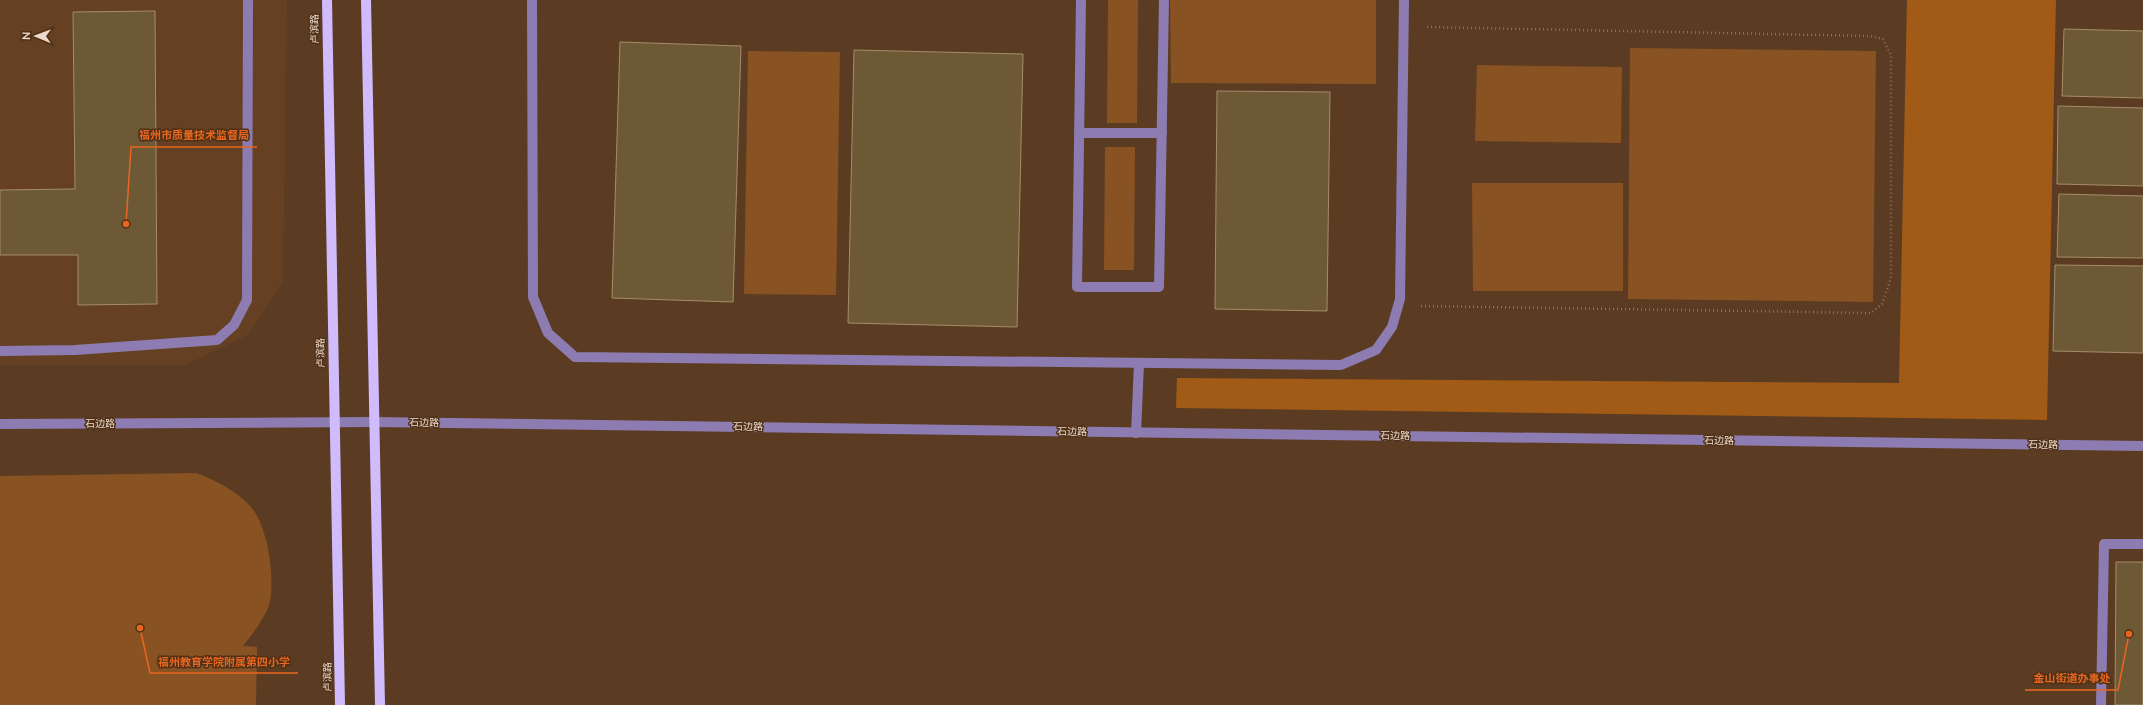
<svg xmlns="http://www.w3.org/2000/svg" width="2143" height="705" viewBox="0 0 2143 705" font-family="'Nunito Sans','Noto Sans SC',sans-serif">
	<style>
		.built { fill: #654022 }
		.green { fill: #895222 }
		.forest { fill: #a15b16 }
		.building { fill: #6e5936; stroke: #a58d69 }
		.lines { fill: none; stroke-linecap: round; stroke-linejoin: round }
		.path { stroke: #8c715b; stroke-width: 2.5; stroke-dasharray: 1 3; stroke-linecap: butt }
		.minor { stroke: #8d7cb1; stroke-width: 10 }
		.major { stroke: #d0bcfc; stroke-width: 10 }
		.labels { text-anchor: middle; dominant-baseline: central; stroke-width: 3; stroke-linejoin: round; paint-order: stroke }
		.street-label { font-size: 10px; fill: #edd9cb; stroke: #4f3118 }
		.leader { fill: none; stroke: #e8661f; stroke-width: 1.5 }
		.callout-dot { fill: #e8661f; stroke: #4f3118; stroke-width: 1.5 }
		.callout-label { font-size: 11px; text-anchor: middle; font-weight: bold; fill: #e8661f; stroke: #4f3118; stroke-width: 3; stroke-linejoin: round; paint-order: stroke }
	</style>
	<rect width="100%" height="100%" fill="#5b3c23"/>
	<path class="built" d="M0,0H287L283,282L248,335L185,365H0Z"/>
	<g class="green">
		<path d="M1108,0H1138L1137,123H1107Z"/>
		<path d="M1170,0H1376V84L1171,83Z"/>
		<path d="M1630,48L1876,51L1873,302L1628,299Z"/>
		<path d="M748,51L840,52L836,295L744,294Z"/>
		<path d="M1477,65L1622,67L1621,143L1475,141Z"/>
		<path d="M1105,147H1135L1134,270H1104Z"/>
		<path d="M1472,183H1623V291H1473Z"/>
		<path d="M196,473C217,481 235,490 250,506C268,524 277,584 268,608C262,621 253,634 243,646L257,647L256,705H0V476Z"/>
	</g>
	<path class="forest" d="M1907,0H2056L2047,420L1176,408L1177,378L1899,383Z"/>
	<g class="building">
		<path d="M155,11L157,304L78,305V255H0V190L75,189L73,12Z"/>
		<path d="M2064,29L2143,31V98L2062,96Z"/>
		<path d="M620,42L741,46L733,302L612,298Z"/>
		<path d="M854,50L1023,54L1017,327L848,323Z"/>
		<path d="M1217,91L1330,92L1327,311L1215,309Z"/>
		<path d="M2058,106L2143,108V186L2057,184Z"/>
		<path d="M2059,194L2143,196V258L2057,257Z"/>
		<path d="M2055,265L2143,266V353L2053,351Z"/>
		<path d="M2116,562H2143V705H2115Z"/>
	</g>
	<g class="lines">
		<path class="path" d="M1421,306L1871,313L1882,304L1891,278V55L1883,39L1870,36L1427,27"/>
		<g class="minor">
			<path d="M532,0L533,297L548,333L575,357L1341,365L1376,350L1392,327L1400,299L1404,0"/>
			<path d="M1081,0L1077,287H1159L1164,0"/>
			<path d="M1079,133H1162"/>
			<path d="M0,351L75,350L217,340L234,325L247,300L248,0"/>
			<path d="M0,424L373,422L2143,446"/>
			<path d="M1136,433L1139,363"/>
			<path d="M2101,705L2104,544H2143"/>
		</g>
		<g class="major">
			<path d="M327,0L340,705"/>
			<path d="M366,0L380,705"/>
		</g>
	</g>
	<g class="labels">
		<g class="street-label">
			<text transform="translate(315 29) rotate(-91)">卢滨路</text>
			<text transform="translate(321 353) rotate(-91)">卢滨路</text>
			<text transform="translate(424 423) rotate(1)">石边路</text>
			<text x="100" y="424">石边路</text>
			<text transform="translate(748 427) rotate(1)">石边路</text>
			<text transform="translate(1072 432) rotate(1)">石边路</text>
			<text transform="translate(1395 436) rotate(1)">石边路</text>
			<text transform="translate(1719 441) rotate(1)">石边路</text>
			<text transform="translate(2043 445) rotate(1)">石边路</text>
			<text transform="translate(328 677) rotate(-91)">卢滨路</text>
		</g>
	</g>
	<path class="leader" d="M126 224L131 147H257M140 628L150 673H298M2129 634L2118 690H2025"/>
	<g class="callout-dot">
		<circle cx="126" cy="224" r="4"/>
		<circle cx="140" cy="628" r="4"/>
		<circle cx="2129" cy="634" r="4"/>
	</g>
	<g class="callout-label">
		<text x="194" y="139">福州市质量技术监督局</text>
		<text x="224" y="666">福州教育学院附属第四小学</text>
		<text x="2072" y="682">金山街道办事处</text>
	</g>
	<g transform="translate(36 36) rotate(271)" stroke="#4f3118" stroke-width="3" paint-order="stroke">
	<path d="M0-3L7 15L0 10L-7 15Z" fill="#edd9cb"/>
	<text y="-6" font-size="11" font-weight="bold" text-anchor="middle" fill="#edd9cb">N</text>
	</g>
</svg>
